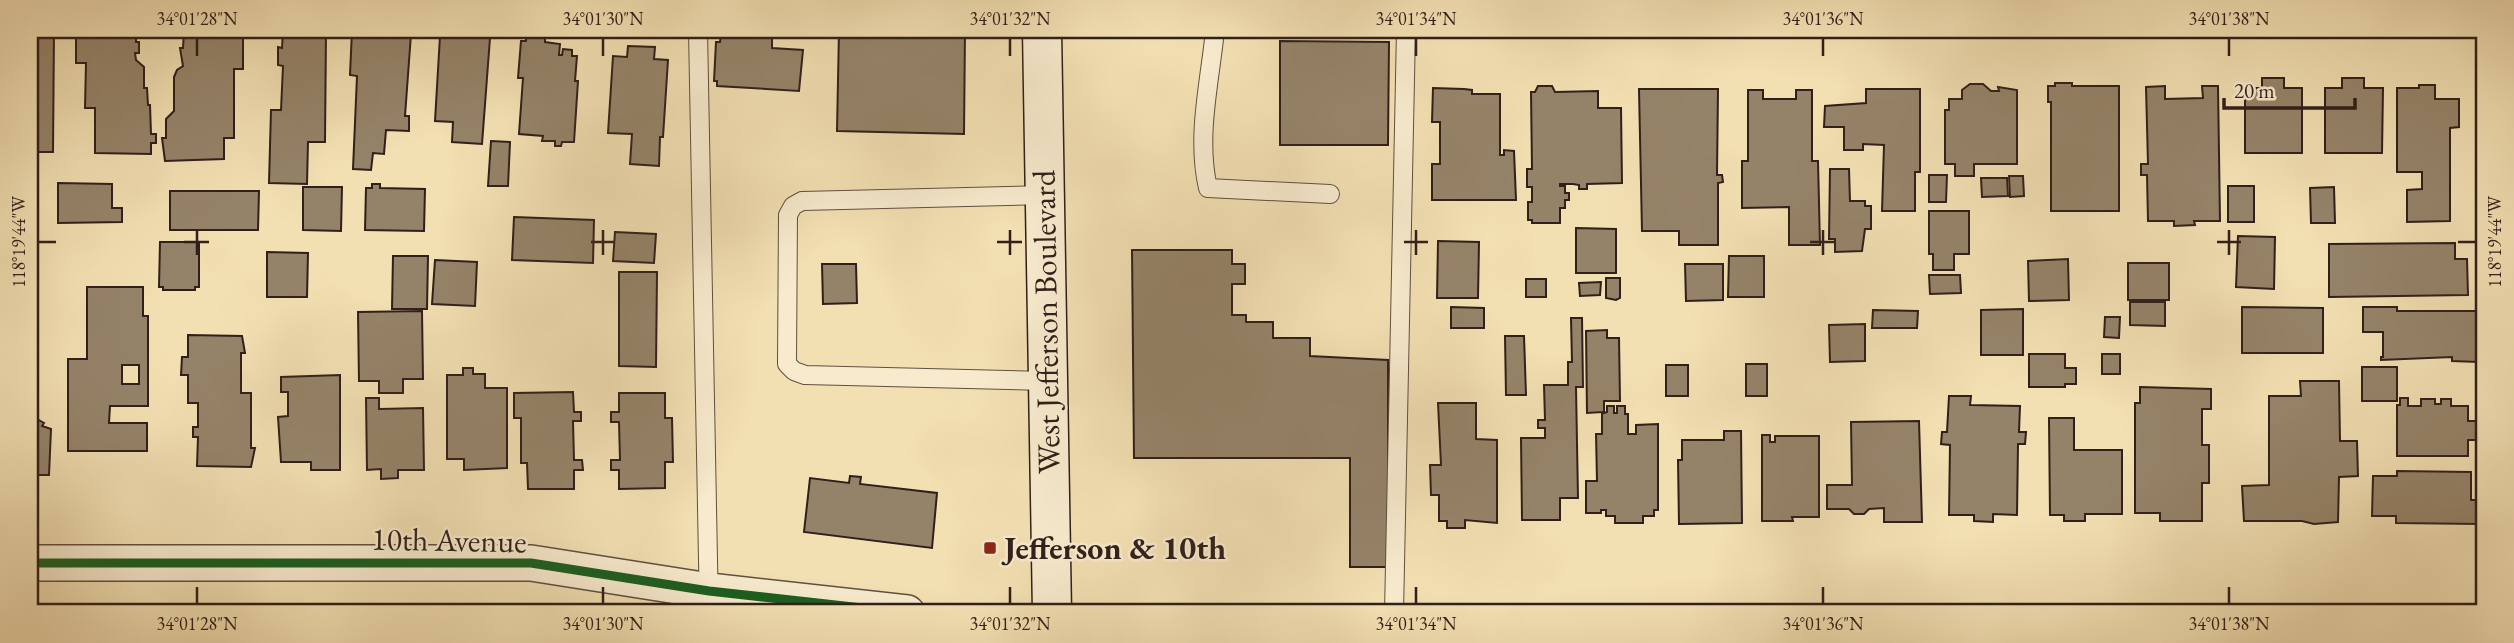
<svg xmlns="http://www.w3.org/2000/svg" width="2514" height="643" viewBox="0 0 2514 643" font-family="'EB Garamond',serif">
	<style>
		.building { fill: #958369; stroke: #301f1a; stroke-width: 2; fill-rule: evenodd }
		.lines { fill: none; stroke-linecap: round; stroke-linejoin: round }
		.lane-casing { stroke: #604f40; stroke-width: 20 }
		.street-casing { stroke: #604f40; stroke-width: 38 }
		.secondary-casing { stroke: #301f1a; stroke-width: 41 }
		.lane { stroke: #f7eacd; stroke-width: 18 }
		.street { stroke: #f7eacd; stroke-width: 35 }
		.secondary { stroke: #f7eacd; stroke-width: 38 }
		.cycleway-casing { stroke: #f7eacd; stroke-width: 13 }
		.cycleway { stroke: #1b5e20; stroke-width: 9 }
		.ticks { fill: none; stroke: #301f1a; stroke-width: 2.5 }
		.poi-dot { fill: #8f2418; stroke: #f7eacd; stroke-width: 2.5 }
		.labels { text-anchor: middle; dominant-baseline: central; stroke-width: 5; stroke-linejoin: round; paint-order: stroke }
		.street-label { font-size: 32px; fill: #301f1a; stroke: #f7eacd }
		.poi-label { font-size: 32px; font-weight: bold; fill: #301f1a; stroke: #f7eacd; text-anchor: start }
		.neatline { fill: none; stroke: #301f1a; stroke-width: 2.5 }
		.ticks-label { font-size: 18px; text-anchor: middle; fill: #301f1a }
	</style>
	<rect width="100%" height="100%" fill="#f2dfb2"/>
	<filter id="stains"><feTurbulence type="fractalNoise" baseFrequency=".00286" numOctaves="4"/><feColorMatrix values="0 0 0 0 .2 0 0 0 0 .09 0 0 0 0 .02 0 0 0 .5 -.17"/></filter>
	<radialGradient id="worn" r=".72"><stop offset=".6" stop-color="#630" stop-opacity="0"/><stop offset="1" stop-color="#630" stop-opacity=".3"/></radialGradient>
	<g class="building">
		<path d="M30,30H54L53,152H30Z"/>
		<path d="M76,30H136V42H139V53H135L136,60L144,67V88H147L148,105H150L151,134H156V143H151V154L95,153V108H85L86,63H76Z"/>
		<path d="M184,30H243V69H234V138H224V159L165,161L162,138H166V119L174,111V77L177,70L183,66L180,48H183Z"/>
		<path d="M283,30H326L325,142H308L307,184L269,183L271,110H281L283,66L278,65V47L282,48Z"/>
		<path d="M352,30L411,34L405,116H409V131L386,130L384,154L373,153L371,170L353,169L357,76L350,75Z"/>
		<path d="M839,30H965L964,134L837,131Z"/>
		<path d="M727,31L734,32L736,35L755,33V36H772V48L803,50L799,91L717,86V81H714L716,42H720L721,33Z"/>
		<path d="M440,36L490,38L482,144L452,142L453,122L435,121Z"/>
		<path d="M526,36L545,38V42L560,44L559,55H562L563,49L572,50V56H577L575,81H578L574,142H562L561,146H555V141H542L543,136L519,134L523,78H518L521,41H526Z"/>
		<path d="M1280,41L1389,42L1388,145H1280Z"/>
		<path d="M628,46L655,47L654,59L668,60L663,137H660L659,166L630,164L632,134L608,133L613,56L627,57Z"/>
		<path d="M2262,78H2284V88H2302V153H2245V88H2262Z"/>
		<path d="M2342,78H2364V88H2383L2382,153H2325V88H2342Z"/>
		<path d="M2055,83H2072V86H2119V211H2051V102H2048V86H2055Z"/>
		<path d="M1970,84H1983L1991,91H1999L1998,87L2017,90V164H1974V176H1955V164H1945V110H1949V99H1962V90Z"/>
		<path d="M2419,85H2435V99H2459V127L2450,128V221L2407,222V190L2422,189V172H2397V88H2419Z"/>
		<path d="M1538,86H1552L1555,92L1598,91V108H1621L1622,183L1587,184V189H1579V185L1573,184H1560V186H1565V193H1569V200H1565V208H1560V223H1532V220H1528V202H1532V187H1527V169H1532L1531,92H1535Z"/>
		<path d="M2165,86V99L2203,98L2202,86H2218L2220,221H2194L2195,225L2174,226V221H2148L2147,175H2141V164H2148L2146,87Z"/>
		<path d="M1433,88L1464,89L1472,90V94H1500V155H1504V150L1514,151L1516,200H1432V164H1440V122H1432Z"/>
		<path d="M1639,89H1718L1717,175H1722L1723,182L1718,183V245H1679V231H1642Z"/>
		<path d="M1866,89H1920V172H1915V211H1882L1884,145L1863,144V150H1844V127H1824L1825,106L1866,103Z"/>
		<path d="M1748,90H1763V99H1796V90H1812V161H1818L1820,245H1789V207L1742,208V161H1748Z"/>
		<path d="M491,141L510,142L508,186H488Z"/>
		<path d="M1830,169H1849L1850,201H1865V206H1871V229H1865L1862,251L1835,252V239H1829Z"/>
		<path d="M1929,175H1947L1946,202H1929Z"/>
		<path d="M2009,176H2023L2024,196L2010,197Z"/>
		<path d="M1981,178H2007L2008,196L1982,197Z"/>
		<path d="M58,183L112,184V208H122V222L58,223Z"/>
		<path d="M372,184H380V188L425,189L424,231L365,230L366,188H372Z"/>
		<rect x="2228" y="186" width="26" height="36"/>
		<path d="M303,187H342L341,231L303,230Z"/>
		<path d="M2334,187L2335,223H2311L2310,188Z"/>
		<path d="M170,191H259L258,230H170Z"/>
		<path d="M1929,211H1969V254H1954V270H1933V254H1929Z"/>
		<path d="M514,217L594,220L593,263L512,260Z"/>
		<path d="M1576,228L1616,229V273H1576Z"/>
		<path d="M615,232L656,234L654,263L613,261Z"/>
		<path d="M2238,236L2275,237L2274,289L2236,287Z"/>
		<path d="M1438,241L1479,242L1478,298H1437Z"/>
		<path d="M160,242H199V287H195V290H163V287H159Z"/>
		<path d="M2455,243V259H2467L2468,295L2329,297V244Z"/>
		<path d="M1132,250H1232V264H1245V284H1232V315H1246V322H1273V338H1310V356L1388,360V567H1350V458H1134Z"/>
		<path d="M267,252L308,253L307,297H267Z"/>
		<path d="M393,256H428L427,309H392Z"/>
		<path d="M1729,256H1764V297H1728Z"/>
		<path d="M2068,259L2069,300L2029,301L2028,261Z"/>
		<path d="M435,260L477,262L475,306L432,304Z"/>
		<rect x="2128" y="263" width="41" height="37"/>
		<path d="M822,264H856L857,303L823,304Z"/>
		<path d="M1685,264H1723V300L1686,301Z"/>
		<path d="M619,272H657L656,367L619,366Z"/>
		<path d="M1929,275H1960L1961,293L1930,294Z"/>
		<path d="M1606,278H1620V298L1616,300L1606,298Z"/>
		<rect x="1526" y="279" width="20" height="18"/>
		<path d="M1601,282L1600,295L1580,296L1579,283Z"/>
		<path d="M87,287H143V316H148V406H110L109,423H147V451H68V359H87ZM122,365H139V384H122Z"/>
		<path d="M2130,302H2165V326L2130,325Z"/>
		<path d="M1451,307L1484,308V328H1451Z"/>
		<path d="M2242,307L2323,308V353H2242Z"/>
		<path d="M2363,307H2397V311H2478V362L2452,361V357L2381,360V357H2383V332H2363Z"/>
		<path d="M2023,309V355H1981V310Z"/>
		<path d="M1873,310L1918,311L1917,328H1872Z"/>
		<path d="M422,311L423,379H403V393H379V381H359L358,312Z"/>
		<path d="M2105,317H2120L2119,338L2104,337Z"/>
		<path d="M1571,318H1582L1583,387H1576L1578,498H1560V520H1522L1521,438H1545V428H1538V420H1545L1544,385H1568V362H1572Z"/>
		<path d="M1865,324V361L1830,362L1829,325Z"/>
		<path d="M1607,330V338H1619L1620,401H1604V413L1607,412V406H1614V413H1617V406H1625V414H1628V434H1636V425L1658,424V510H1654V516H1643V523H1615V516H1606V510H1601V513H1586V481H1597L1596,434H1602V412L1587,413L1586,331Z"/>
		<path d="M188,335L242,336L245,353H241V393H251V448H255L251,467L197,466L198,437H193V427H198V403H188V375H181L182,357H188Z"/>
		<path d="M1505,336H1524L1526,395H1506Z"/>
		<path d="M2029,354H2065V368H2076V384H2065V387H2029Z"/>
		<rect x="2102" y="354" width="18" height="20"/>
		<rect x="1746" y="364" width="21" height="32"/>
		<rect x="1666" y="365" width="22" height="31"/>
		<rect x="2362" y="367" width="35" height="34"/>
		<path d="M463,368H473V374H485V388H507V468L464,470V459H447V375H463Z"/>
		<path d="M340,375V470H311V462H281L278,417L288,416V392H281V377Z"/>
		<path d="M2300,381H2339L2340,441H2357L2358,476L2339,477L2338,522L2314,524L2302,521H2244L2242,486L2269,485V396H2301Z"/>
		<path d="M2140,387L2211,389V409H2202V445H2209V483H2202V521H2160V513H2135V403H2140Z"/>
		<path d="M573,392L574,412H581V421H573L574,460H582L583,470H574V489H528L527,463H521V418H514V393Z"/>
		<path d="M619,393H665V418H672L673,462H665V488L619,489V470H611V460H620L619,422H611V412H619Z"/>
		<path d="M1949,396H1971L1970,405L2020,406L2019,432H2026L2025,444H2018L2017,515L1993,514V522L1974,521V515H1949L1950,445L1941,444L1942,432H1947Z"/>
		<path d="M366,398H379V409L423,408L424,470H398V478L381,479V469L367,470Z"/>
		<path d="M2400,398H2408V406H2421V399H2435V404H2441V399H2451V406H2468V421H2478V440H2468V456H2397V405H2400Z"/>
		<path d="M1438,403H1476V439L1497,440V523L1465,520V528H1447V521H1439V495H1431L1430,465H1441Z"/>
		<path d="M30,415L44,423L42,426L51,429L49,475H30Z"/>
		<path d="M2049,418H2074V450H2122V514H2085V521H2064V515H2050Z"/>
		<path d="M1919,421L1922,522H1884V508L1869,509L1864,514H1854L1849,509H1827V485H1852L1851,422Z"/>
		<path d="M1724,431H1741L1742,523L1679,524L1678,460H1682V440H1724Z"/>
		<path d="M1762,435H1770V442H1775V436H1819V517H1792L1793,521H1762Z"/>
		<path d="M2397,471L2471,472V500H2479V524L2396,523V516H2372L2373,476H2397Z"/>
		<path d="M850,476L861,477L860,484L937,493L932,548L804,532L810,478L849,483Z"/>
	</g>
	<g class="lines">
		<defs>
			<g id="lane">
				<path d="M698,30L709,613"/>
				<path d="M1215,30C1210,82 1196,136 1208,188L1330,194"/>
				<path d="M1044,195L802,201L793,206L788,215L787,364L794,371L805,375L1047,381"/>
				<path d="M1394,613L1406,30"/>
			</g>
			<path id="street" d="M30,563H531L709,591L907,613"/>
			<path id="secondary" d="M1042,30L1052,613"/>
		</defs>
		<use href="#lane" class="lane-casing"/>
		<use href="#street" class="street-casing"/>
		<use href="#secondary" class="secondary-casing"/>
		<use href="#lane" class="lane"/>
		<use href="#street" class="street"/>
		<use href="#secondary" class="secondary"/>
		<defs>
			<path id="cycleway" d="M30,563H531L709,591L907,613"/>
		</defs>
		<use href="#cycleway" class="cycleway-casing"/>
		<use href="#cycleway" class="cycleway"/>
	</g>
	<path class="ticks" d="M197,38V56M603,38V56M1010,38V56M1416,38V56M1823,38V56M2229,38V56M197,230V255M603,230V255M1010,230V255M1416,230V255M1823,230V255M2229,230V255M38,242H56M184,242H209M591,242H615M997,242H1022M1404,242H1428M1810,242H1835M2217,242H2241M2458,242H2476M197,587V604M603,587V604M1010,587V604M1416,587V604M1823,587V604M2229,587V604"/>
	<rect class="poi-dot" x="983" y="541" width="14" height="14" rx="3.5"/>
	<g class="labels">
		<g class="street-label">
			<text transform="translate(1046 322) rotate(-91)">West Jefferson Boulevard</text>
			<text transform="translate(449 540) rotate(1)">10th Avenue</text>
		</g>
		<g class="poi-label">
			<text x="1004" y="548">Jefferson &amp; 10th</text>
		</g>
	</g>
	<rect width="2514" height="643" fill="none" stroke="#f2dfb2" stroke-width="77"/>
	<path d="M2224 98v10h131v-10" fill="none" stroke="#301f1a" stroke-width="3.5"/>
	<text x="2234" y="98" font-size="21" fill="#301f1a" stroke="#f7eacd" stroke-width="5" paint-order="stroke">20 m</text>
	<rect x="38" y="38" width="2438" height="566" class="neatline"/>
	<g class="ticks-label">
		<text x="197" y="25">34°01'28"N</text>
		<text x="603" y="25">34°01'30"N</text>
		<text x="1010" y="25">34°01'32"N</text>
		<text x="1416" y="25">34°01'34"N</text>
		<text x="1823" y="25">34°01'36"N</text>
		<text x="2229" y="25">34°01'38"N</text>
		<text transform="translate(2495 242) rotate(-90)" y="6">118°19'44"W</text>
		<text transform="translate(19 242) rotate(-90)" y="6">118°19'44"W</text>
		<text x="197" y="630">34°01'28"N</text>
		<text x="603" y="630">34°01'30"N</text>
		<text x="1010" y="630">34°01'32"N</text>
		<text x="1416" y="630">34°01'34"N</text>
		<text x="1823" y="630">34°01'36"N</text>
		<text x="2229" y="630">34°01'38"N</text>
	</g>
	<rect width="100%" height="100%" filter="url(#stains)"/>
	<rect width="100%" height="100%" fill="url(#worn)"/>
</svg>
